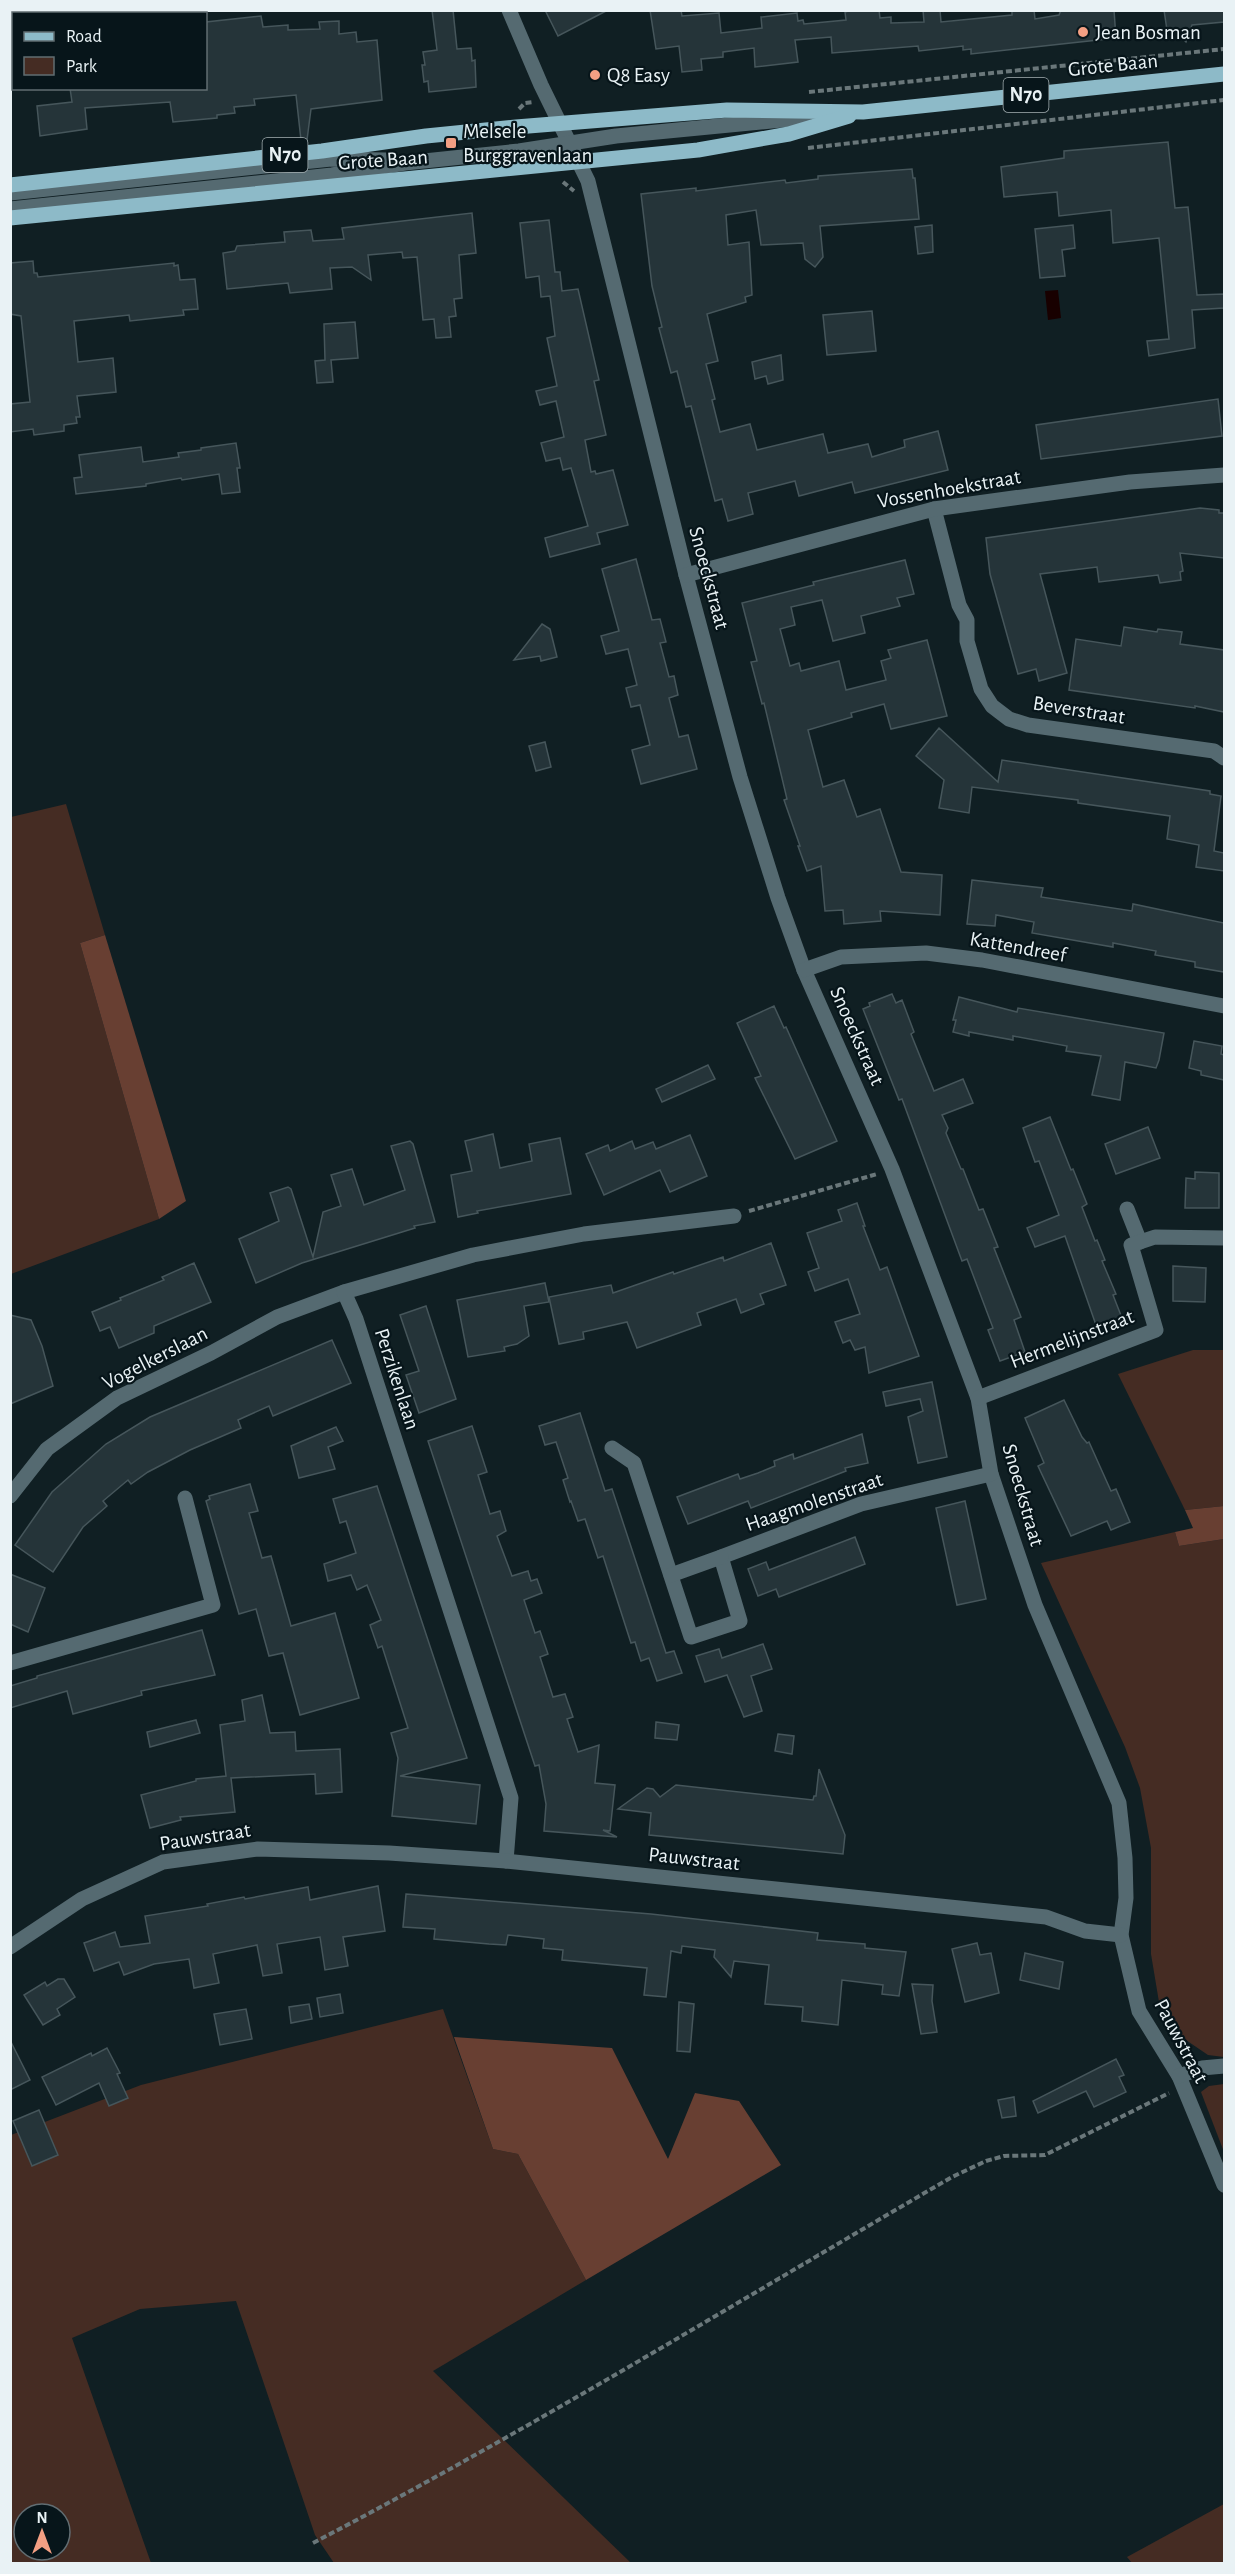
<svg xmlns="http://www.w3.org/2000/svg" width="1235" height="2574" viewBox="0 0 1235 2574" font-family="'Alegreya Sans',sans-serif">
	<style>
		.green { fill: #452c23; fill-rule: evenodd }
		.forest { fill: #683f32 }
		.water { fill: #180000 }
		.building { fill: #253439; stroke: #46565b; stroke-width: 1.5 }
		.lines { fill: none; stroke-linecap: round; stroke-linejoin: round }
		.path { stroke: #6a777a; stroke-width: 4; stroke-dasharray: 6 3; stroke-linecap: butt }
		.minor { stroke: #556a71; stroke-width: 15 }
		.major { stroke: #8dbac8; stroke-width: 15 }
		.poi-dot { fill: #f39f83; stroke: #07151a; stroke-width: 2 }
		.labels { text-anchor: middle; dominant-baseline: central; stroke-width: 4.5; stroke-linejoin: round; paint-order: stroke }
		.shield { fill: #07151a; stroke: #a5b0b3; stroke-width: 1.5 }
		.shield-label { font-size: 20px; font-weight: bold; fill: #e9f2f5 }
		.poi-label { font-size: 21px; fill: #e9f2f5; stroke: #07151a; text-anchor: start }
		.street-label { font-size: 21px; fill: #e9f2f5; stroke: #07151a }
	</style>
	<rect width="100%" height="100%" fill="#101f23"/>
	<g class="green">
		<path d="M66,804L105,935L80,943L159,1219L11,1274V817Z"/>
		<path d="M1193,1350H1224V1506L1185,1510L1118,1374Z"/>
		<path d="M1175,1532L1179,1546L1224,1539V2057L1208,2055L1183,2038L1160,2008L1151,1954V1848L1140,1788L1125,1747L1041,1563Z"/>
		<path d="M443,2009L493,2149L518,2154L586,2280L433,2371L631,2563H334L315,2535L236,2301L140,2309L72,2338L151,2563L11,2564V2135L141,2085ZM24,2514H60V2550H24Z"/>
		<path d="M1224,2084V2152L1201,2092L1209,2086Z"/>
		<path d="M1224,2504V2563H1132L1127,2557Z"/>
	</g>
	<g class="forest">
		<path d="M105,935L186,1201L159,1219L80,943Z"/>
		<path d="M1224,1506V1539L1179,1546L1175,1532L1193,1528L1185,1510Z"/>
		<path d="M454,2037L612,2048L668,2159L695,2093L739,2101L781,2165L586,2280L518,2154L493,2149Z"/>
	</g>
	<path class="water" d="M1058,290L1061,318L1048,320L1045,291Z"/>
	<g class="building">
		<path d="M432,10H453L457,49L471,48L472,61L475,60L476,87L429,92L428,81L424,82L422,65H425L423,52L437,50Z"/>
		<path d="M545,10H608L558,36Z"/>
		<path d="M650,10H681L682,16L719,13L721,33L762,28L761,17L797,13L798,21L803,20L804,24L846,20L845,12L852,10H879L880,18L891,17V23L924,22L923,10H940L941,22L1012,15V10H1034L1035,19L1059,15L1061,10H1114L1116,38L971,54V49L963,50V46L919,51L918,46L832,53L831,37L795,40L798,62L755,67L754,48L723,52V57L701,59L702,70L682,72L679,46L656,49Z"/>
		<path d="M1164,10H1224V22L1192,25L1186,42L1173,30H1167Z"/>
		<path d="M261,16L263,27L288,25V30L320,29L319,22L339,21V34L356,32L357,42L377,40L382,100L311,109L307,140H301L296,95L254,99L255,105L234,107L235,113L217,115V118L173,122L170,102L85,108L87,129L40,136L37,106L72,102L70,88H206V22Z"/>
		<path d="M1168,142L1175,208L1188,207L1197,295L1224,294V308L1192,310L1195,348L1149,356L1147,341L1169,339L1159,238L1113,243L1111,210L1059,216L1057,192L1004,197L1001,167L1064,158V151Z"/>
		<path d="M912,169L913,178H915L919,219L820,226L823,257L815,267L805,259L803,243L761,245L756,210L726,215L728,245L749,242L752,295L745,297L746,302L707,314L718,361L706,364L715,399L712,400L720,432L750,424L757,450L823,434L828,453L868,444L872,457L905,447L904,440L938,431L948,470L855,493L852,482L799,496L795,481L748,493L753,514L728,521L722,499L715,501L691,406L686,407L677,371L671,373L659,328L662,327L652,286L641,194L696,188V191L785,180L786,183L818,179V176Z"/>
		<path d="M472,213L476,253L459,255L462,298L454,299L456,316L449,317L451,337L436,338L434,319L423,320L417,257L403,258L402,252L368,255L371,280L352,267L330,268L332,289L290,293L288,283L227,289L223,253L235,251L237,246L285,242L284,232L311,230L313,241L344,239L342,228Z"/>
		<path d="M549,220L555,272H560L562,291L578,289L599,380L594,381L606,435L585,440L591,472L595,471L596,474L613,470L628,525L597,533L600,544L550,557L545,538L588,526L571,468L563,470L560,458L546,461L541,443L564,437L556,401L540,405L536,391L557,386L547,338L555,336L550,296L541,297L539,276L526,278L520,223Z"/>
		<path d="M932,225L933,252L918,254L915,227Z"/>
		<path d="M1073,225L1075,248L1062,250L1065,276L1040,278L1035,229Z"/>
		<path d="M33,261L34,273H37L38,277L174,263V266L178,265L180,280L195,279L198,309L183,310L184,315L130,321L129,315L74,321L78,362L113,358L116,392L77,396L80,417H76L77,423L64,425V431L34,435L33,429L10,432V404L30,402L21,316L10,314V263Z"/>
		<path d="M872,311L876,351L827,355L823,315Z"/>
		<path d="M355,322L358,358L331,360L333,382L317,383L315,361L325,360L324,324Z"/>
		<path d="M781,355L783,380L768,384L766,376L755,379L752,362Z"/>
		<path d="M1218,399L1222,436L1041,459L1036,425Z"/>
		<path d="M236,443L240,468H237L240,492L222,494L219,474L182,480L181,478L146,484V486L76,494L74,478L82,477L79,455L141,447L143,462L179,457L178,453L201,450V448Z"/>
		<path d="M1200,508L1219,510V513H1224V558L1180,553L1183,571L1180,572L1181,580L1160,583L1158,575L1099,582L1097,567L1040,574L1067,673L1039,681L1036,669L1018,674L990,574L986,538Z"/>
		<path d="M636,559L652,620L660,619L666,642L660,643L669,677L674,676L678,695L669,698L679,737L688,735L697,769L641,784L632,750L650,745L640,705L631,707L626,688L637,685L628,649L606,654L601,636L619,631L602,569Z"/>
		<path d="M905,560L914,594L897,598L900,606L861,616L865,633L833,641L822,600L791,607L795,625L780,629L790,666L799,663L801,671L839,661L846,690L886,680L881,661L891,658L888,650L927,640L947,716L891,729L884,704L851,713L852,717L808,730L823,787L844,780L857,817L880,809L901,872L942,875L940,915L880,911L881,921L844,924L843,910L825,911L821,866L807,871L798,846H800L784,800L787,799L764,703L762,704L751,662L757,661L742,603L814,585L813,582Z"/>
		<path d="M542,624L550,629L557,657L541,661L540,656L514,660Z"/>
		<path d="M1124,627L1157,632L1158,629L1182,632L1180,644L1224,650V712L1195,706V708L1069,690L1076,639L1121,646Z"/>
		<path d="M939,728L998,782L1002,760L1210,791V794L1221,796L1214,851L1224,853V871L1196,867L1199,845L1167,839L1170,816L1078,803V800L972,787L969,813L939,808L944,780L916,756Z"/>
		<path d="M545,742L551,767L536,771L529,746Z"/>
		<path d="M972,880L1043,888L1041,897L1132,911L1133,904L1224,923V972L1195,967V962L1155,955L1156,951L1113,943V947L1032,933L1034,922L996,915L995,926L967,924Z"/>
		<path d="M892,994L896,1003L902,1000L914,1032L911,1034L934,1091L963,1079L973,1103L942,1115L948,1128L946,1133L961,1169H963L979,1210L983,1209L998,1247L994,1248L1021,1317L1014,1320L1025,1352L1000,1361L988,1330L993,1328L967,1259L962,1261L902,1099L899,1100L863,1009L870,1006L869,1003Z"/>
		<path d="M959,997L1017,1012L1018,1008L1164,1033L1159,1060L1156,1068L1125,1062L1120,1100L1092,1095L1101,1056L1066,1051L1067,1046L1013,1036V1040L969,1032V1036L953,1032L956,1020H953Z"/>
		<path d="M774,1006L784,1028L786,1027L837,1141L795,1159L755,1078L761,1076L737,1023Z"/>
		<path d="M1194,1041L1222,1046L1221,1054L1224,1055V1080L1201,1075V1071L1189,1068Z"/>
		<path d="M708,1065L715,1079L662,1102L656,1089Z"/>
		<path d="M1050,1117L1071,1170L1073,1169L1087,1204L1082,1207L1095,1241L1097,1240L1105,1260L1102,1261L1116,1294L1113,1295L1122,1318L1097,1328L1065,1236L1035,1247L1027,1228L1059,1215L1039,1161L1035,1162L1023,1128Z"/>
		<path d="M1148,1127L1160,1158L1116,1174L1105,1144Z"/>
		<path d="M493,1134L500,1168L532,1161L529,1144L560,1138L571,1194L477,1211L478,1213L458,1217L451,1175L472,1171L465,1141Z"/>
		<path d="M690,1135L707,1176L670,1192L660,1170L604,1195L586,1154L608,1145L610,1151L632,1141L635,1149L653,1142L656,1149Z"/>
		<path d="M410,1141L413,1144L435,1222L414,1226L415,1228L302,1263L256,1283L239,1239L279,1221L270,1193L288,1187L291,1189L313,1257L323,1212L341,1206L331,1175L352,1169L364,1205L405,1190L391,1146Z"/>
		<path d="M1195,1172L1219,1173V1208H1185L1186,1178L1195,1179Z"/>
		<path d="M857,1203L865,1226H863L880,1270L887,1267L919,1356L869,1373L865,1347L855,1350L850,1340L843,1343L835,1322L860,1314L848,1279L815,1291L808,1272L819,1268L807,1233L842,1221L838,1210Z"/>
		<path d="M771,1243L786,1285L760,1294L764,1304L741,1313L736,1299L697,1313L701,1325L637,1348L627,1322L583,1332L584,1339L559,1344L549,1297L611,1285L613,1293L673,1272L674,1274L723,1257L724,1261Z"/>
		<path d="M194,1263L211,1302L154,1326V1333L119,1348L110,1327L100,1331L92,1312L121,1300L120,1298L164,1280L162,1277Z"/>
		<path d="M1173,1266L1206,1268L1205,1302L1173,1301Z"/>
		<path d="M545,1283L549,1302L524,1306L529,1336L517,1344L504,1347L505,1351L468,1357L457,1300Z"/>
		<path d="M426,1306L456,1399L419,1413L406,1375L419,1371L400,1315Z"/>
		<path d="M10,1315L31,1320L42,1346L53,1386L10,1404Z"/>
		<path d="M332,1340L351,1383L273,1416L269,1406L238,1420L241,1428L190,1450L148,1472L131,1484L128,1480L103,1501L107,1506L83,1527L53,1572L15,1545L52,1492L106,1444L150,1417Z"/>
		<path d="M932,1382L947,1457L918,1463L908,1417L923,1411L920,1399L886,1406L883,1392Z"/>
		<path d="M1064,1400L1082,1437L1087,1443L1089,1442L1111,1491L1116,1489L1130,1522L1111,1530L1107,1521L1071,1536L1038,1466L1044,1463L1025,1418Z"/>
		<path d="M580,1413L605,1491L612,1489L666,1653L674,1651L682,1673L657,1681L649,1658L641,1661L635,1642L631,1643L603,1556L598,1558L585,1519L578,1521L571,1501L570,1502L563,1480L568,1478L556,1442L545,1445L539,1426Z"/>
		<path d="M472,1426L487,1472L478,1475L490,1514L500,1511L506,1531L497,1536L512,1576L528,1571L531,1581L537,1579L542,1593L524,1600L535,1633L540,1631L548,1654L540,1657L553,1697L565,1694L573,1717L567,1719L578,1752L599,1745L595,1783L615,1785L610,1831L603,1830L617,1837L544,1831L546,1804L539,1765L535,1766L428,1441Z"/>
		<path d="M336,1427L343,1441L328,1447L335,1469L299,1478L291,1446Z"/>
		<path d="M862,1434L868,1463L845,1468L846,1471L751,1508L748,1501L688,1524L677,1497L738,1474L740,1479L758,1473L775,1466L774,1461L793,1454L794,1459Z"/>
		<path d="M250,1484L258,1511L249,1513L262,1558L271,1556L291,1626L335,1613L359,1698L300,1715L283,1653L269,1656L256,1609L239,1614L206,1501L210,1499L209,1496Z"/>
		<path d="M377,1486L467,1758L400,1776L480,1785L476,1824L392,1816L398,1758L391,1733L408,1728L382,1646L378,1648L370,1625L381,1620L367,1585L357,1590L351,1575L328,1581L324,1564L356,1553L346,1521L340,1523L333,1499Z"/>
		<path d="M965,1501L986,1599L957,1605L936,1508Z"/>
		<path d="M855,1537L865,1564L779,1597L776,1589L758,1596L748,1569L766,1562L769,1570Z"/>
		<path d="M10,1574L45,1588L28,1632L10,1624Z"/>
		<path d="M202,1630L215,1675L141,1691L142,1695L73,1714L67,1691L10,1708V1686L37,1678V1676Z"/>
		<path d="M763,1644L772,1669L751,1676L762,1711L744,1717L727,1675L705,1682L696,1656L719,1649L722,1658Z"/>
		<path d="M262,1695L270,1733L295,1732L296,1751L340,1749L342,1792L316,1794L315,1774L231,1778L235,1812L180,1817L181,1820L150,1828L141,1795L196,1781V1779L226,1776L220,1725L245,1721L242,1700Z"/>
		<path d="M196,1720L200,1733L150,1747L147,1732Z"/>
		<path d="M656,1722L679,1725L677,1740L655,1738Z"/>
		<path d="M778,1734L794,1736L792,1754L775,1751Z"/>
		<path d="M819,1769L845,1835L843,1854L649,1835L651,1813L618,1809L647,1788L653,1789L660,1797L676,1785L813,1800L814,1796H816Z"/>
		<path d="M378,1886L385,1931L343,1937L348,1966L325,1970L320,1937L277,1944L282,1973L263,1976L257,1945L213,1954L219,1983L194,1988L189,1959L154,1964L124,1975L119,1962L94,1971L84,1943L115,1932L120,1947L150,1943L145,1916L208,1906L207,1904L244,1897L245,1899L308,1887L310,1900Z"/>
		<path d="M406,1894L651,1914L818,1933L817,1940L865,1944V1948L906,1952L899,1996L882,1994L883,1985L842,1980L838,2025L802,2021L803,2007L765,2004L769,1965L734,1961L731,1977L714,1957L715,1950L682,1946L681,1953L671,1951L666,1997L644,1995L647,1968L562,1960L563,1950L543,1948L544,1939L508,1935L506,1945L489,1944L434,1939L435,1929L403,1927Z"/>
		<path d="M977,1943L980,1955L991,1953L999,1993L965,2002L952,1949Z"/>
		<path d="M1025,1953L1063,1962L1059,1989L1020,1980Z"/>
		<path d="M58,1979H64L75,1997L57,2009L60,2015L43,2025L24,1995L45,1982L47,1986Z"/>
		<path d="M912,1984L933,1985L932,2001L937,2032L921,2034Z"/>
		<path d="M340,1994L343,2013L320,2017L317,1998Z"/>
		<path d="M679,2002L694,2004L690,2052L677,2051Z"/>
		<path d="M309,2004L312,2019L291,2023L289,2007Z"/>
		<path d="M246,2009L252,2039L220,2045L214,2014Z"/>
		<path d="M10,2040L30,2080L10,2090Z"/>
		<path d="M107,2048L120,2073L117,2074L128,2098L109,2106L99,2083L56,2105L42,2077L91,2053L92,2056Z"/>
		<path d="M1116,2059L1124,2075L1119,2077L1126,2092L1094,2107L1086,2091L1038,2113L1033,2101Z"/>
		<path d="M1014,2097L1016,2116L1002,2118L998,2100Z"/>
		<path d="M39,2110L58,2155L32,2166L13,2121Z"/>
	</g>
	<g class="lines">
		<g class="path">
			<path d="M809,92L1224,49"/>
			<path d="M519,109L525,103L533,102"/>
			<path d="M808,148L1224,100"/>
			<path d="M563,182L574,191"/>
			<path d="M749,1211L877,1174"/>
			<path d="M313,2543C531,2429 740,2300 952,2177L986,2161L1004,2156L1045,2155L1169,2093"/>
		</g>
		<g class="minor">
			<path d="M509,10L541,85L588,181L686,575L740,777L778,898L804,970L892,1169L978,1398L991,1474L1035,1605L1119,1803L1125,1858L1126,1898L1121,1935L1139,2011L1179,2076L1224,2185"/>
			<path d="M10,193L331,159L386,160"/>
			<path d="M10,209L332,175L405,163L519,151L616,136L812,117"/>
			<path d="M934,509L959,605L967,620V641L981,689L992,706L1009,719L1028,725L1214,751L1224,758"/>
			<path d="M686,575L934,509L1130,482L1224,475"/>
			<path d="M804,970L841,957L926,953L982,960L1224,1006"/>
			<path d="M1127,1209L1140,1242"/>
			<path d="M978,1398L1156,1330L1131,1245L1155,1237L1224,1238"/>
			<path d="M612,1448L634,1463L691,1637L740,1621L721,1557L861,1504L991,1474"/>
			<path d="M10,1496L47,1449L117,1398L211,1353L277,1317L344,1292"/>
			<path d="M671,1575L721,1557"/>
			<path d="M10,1663L213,1605L185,1498"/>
			<path d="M506,1861L511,1798L356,1319L344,1292L473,1255L584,1234L734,1216"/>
			<path d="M10,1947L82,1899L163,1862L258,1849L389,1853L506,1861L1046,1917L1085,1931L1121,1935"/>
			<path d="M1179,2076L1202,2068L1224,2066"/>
		</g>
		<g class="major">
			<path d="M10,185L322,151L426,136L516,127L727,110L863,112L1224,74"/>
			<path d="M10,218L698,150L789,134L849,116"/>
		</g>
	</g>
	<g class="poi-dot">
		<circle cx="1083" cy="32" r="6"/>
		<circle cx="595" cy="75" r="6"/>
		<rect x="445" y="137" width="12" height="12" rx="3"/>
	</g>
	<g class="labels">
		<g class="shield">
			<rect x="1003.5" y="78" width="45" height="34" rx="4.5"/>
			<rect x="262.5" y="138" width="45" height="34" rx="4.5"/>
		</g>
		<g class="shield-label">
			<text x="1026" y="95">N70</text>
			<text x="285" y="155">N70</text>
		</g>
		<g class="poi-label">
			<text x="1095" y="32">Jean Bosman</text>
			<text x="607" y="75">Q8 Easy</text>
			<text x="463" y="131">Melsele<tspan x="463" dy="24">Burggravenlaan</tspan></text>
		</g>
		<g class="street-label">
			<text transform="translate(1113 65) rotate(-6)">Grote Baan</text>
			<text transform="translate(383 160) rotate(-4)">Grote Baan</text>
			<text transform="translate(949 489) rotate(-10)">Vossenhoekstraat</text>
			<text transform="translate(709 578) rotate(75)">Snoeckstraat</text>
			<text transform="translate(1079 710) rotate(9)">Beverstraat</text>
			<text transform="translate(1018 947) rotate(10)">Kattendreef</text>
			<text transform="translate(857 1036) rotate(66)">Snoeckstraat</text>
			<text transform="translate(1072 1339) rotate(-21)">Hermelijnstraat</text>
			<text transform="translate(155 1358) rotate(-27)">Vogelkerslaan</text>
			<text transform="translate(397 1379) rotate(72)">Perzikenlaan</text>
			<text transform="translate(1023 1495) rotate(74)">Snoeckstraat</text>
			<text transform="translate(814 1502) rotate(-19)">Haagmolenstraat</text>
			<text transform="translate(205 1837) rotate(-9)">Pauwstraat</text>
			<text transform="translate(694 1859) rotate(6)">Pauwstraat</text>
			<text transform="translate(1181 2041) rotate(62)">Pauwstraat</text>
		</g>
	</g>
	<rect width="1235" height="2574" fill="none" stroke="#e9f2f5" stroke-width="24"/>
	<rect x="12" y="12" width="195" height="78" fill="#07151a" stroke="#616d72" stroke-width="1.5"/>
	<rect x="24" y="32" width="30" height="9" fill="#8dbac8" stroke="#616d72" stroke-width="1.5"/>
	<text x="66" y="42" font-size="18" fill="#e9f2f5">Road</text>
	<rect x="24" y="57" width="30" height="18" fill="#452c23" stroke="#616d72" stroke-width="1.5"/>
	<text x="66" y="72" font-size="18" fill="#e9f2f5">Park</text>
	<g transform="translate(42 2532)"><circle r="28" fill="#07151a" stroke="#616d72" stroke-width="1.5"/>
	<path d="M0-4.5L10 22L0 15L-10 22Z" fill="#f39f83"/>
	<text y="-9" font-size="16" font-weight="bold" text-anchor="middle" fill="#e9f2f5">N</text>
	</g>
</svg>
